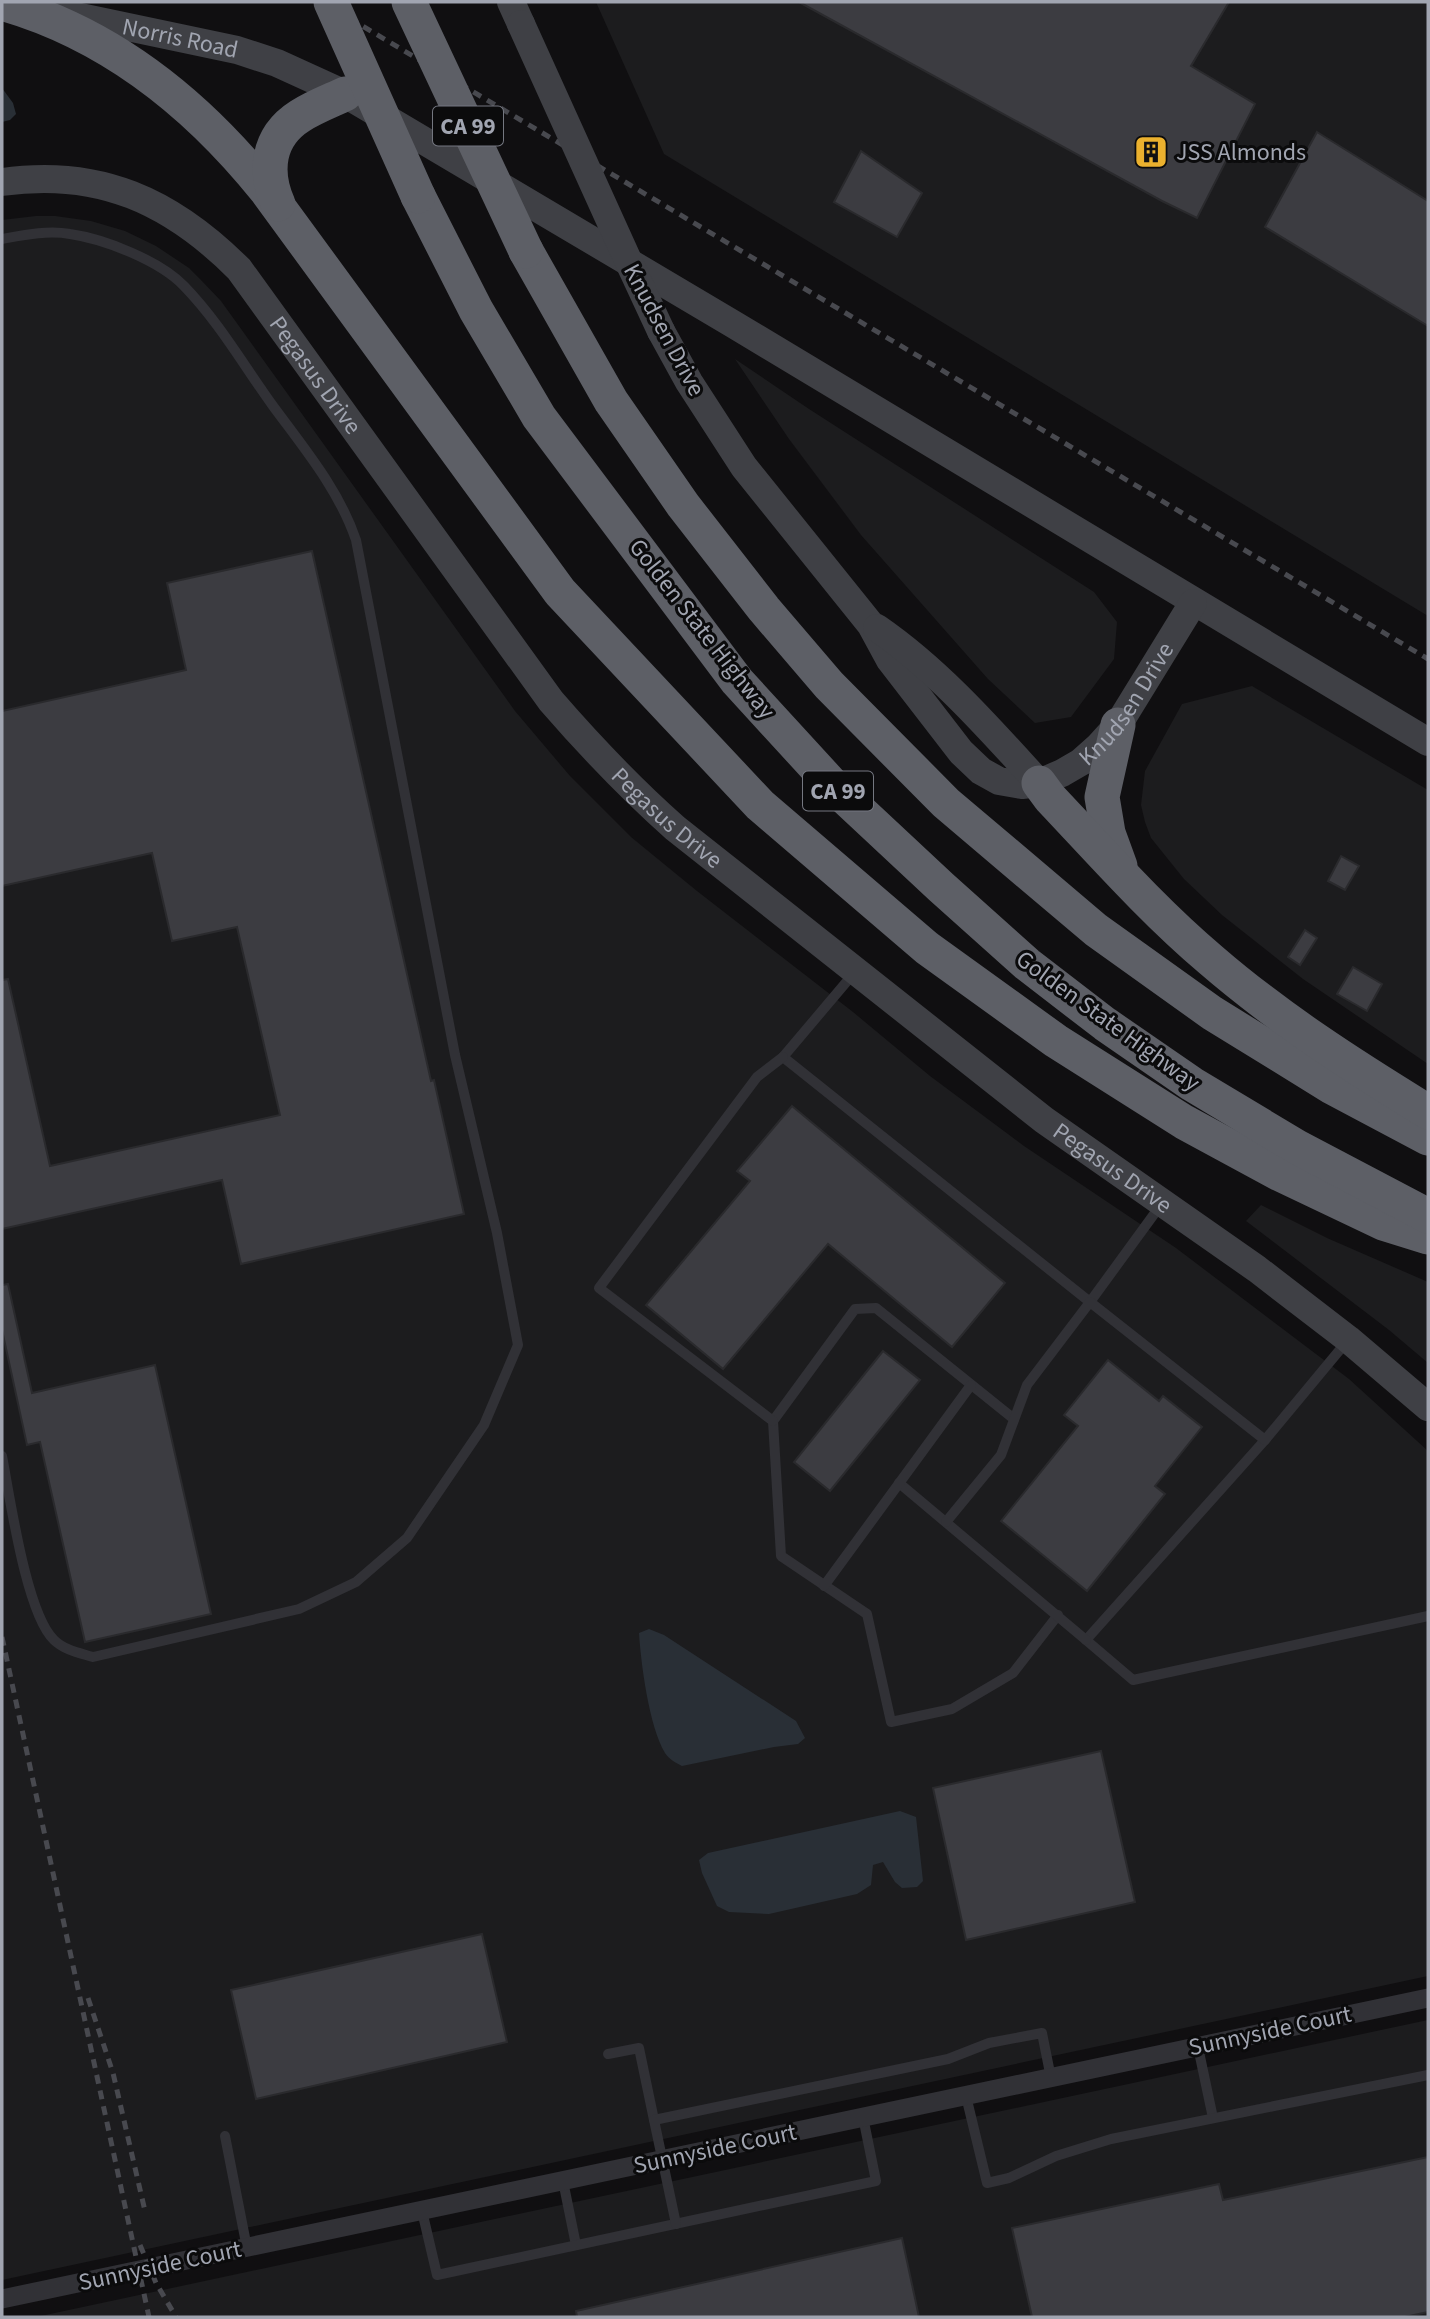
<svg xmlns="http://www.w3.org/2000/svg" width="1430" height="2319" viewBox="0 0 1430 2319" font-family="'Source Sans 3',sans-serif">
	<style>
		.built { fill: #1c1c1e }
		.water { fill: #292f36 }
		.building { fill: #3c3c41; stroke: #2a2a2d; stroke-width: 2 }
		.lines { fill: none; stroke-linecap: round; stroke-linejoin: round }
		.lane { stroke: #313136; stroke-width: 10 }
		.street { stroke: #313136; stroke-width: 19 }
		.secondary { stroke: #3f4045; stroke-width: 28 }
		.highway { stroke: #5d5f66; stroke-width: 35 }
		.rail { stroke: #48494f; stroke-width: 5; stroke-dasharray: 9 7; stroke-linecap: butt }
		.secondary-bridge { stroke: #3f4045; stroke-width: 28 }
		.highway-bridge { stroke: #5d5f66; stroke-width: 35 }
		.labels { text-anchor: middle; dominant-baseline: central; stroke-width: 6; stroke-linejoin: round; paint-order: stroke }
		.shield { fill: #0b0b0c; stroke: #747780; stroke-width: 2 }
		.shield-label { font-size: 23px; font-weight: bold; fill: #a1a5b1 }
		.street-label { font-size: 24px; fill: #a1a5b1; stroke: #0b0b0c }
		.poi-label { font-size: 24px; fill: #a1a5b1; stroke: #0b0b0c; text-anchor: start }
	</style>
	<rect width="100%" height="100%" fill="#100f11"/>
	<g class="built">
		<path d="M596,2H1428V616L664,154Z"/>
		<path d="M36,216H55L91,221L125,231L156,246L189,268L200,279L221,301L515,711L570,776L631,837L697,891L853,1012L930,1076L1024,1146L1176,1248L1349,1379L1428,1451V1976L2,2280V220Z"/>
		<path d="M735,359L809,409L1094,592L1117,622L1114,659L1071,717L1035,723L988,679L861,535L789,439Z"/>
		<path d="M1252,686L1428,790V1064L1303,979L1222,915L1184,879L1151,838L1145,822L1141,805L1145,771L1182,704Z"/>
		<path d="M1261,1205L1327,1238L1428,1282V1363L1389,1330L1246,1221Z"/>
		<path d="M1428,2020V2317H36Z"/>
	</g>
	<g class="water">
		<path d="M2,88L13,103L16,114L10,120L2,122Z"/>
		<path d="M649,1629L664,1635L796,1721L805,1738L798,1744L774,1747L682,1766C676,1763 669,1759 665,1753C649,1726 641,1664 639,1633Z"/>
		<path d="M900,1811L916,1817L923,1881L917,1887L902,1888L895,1882L883,1862L873,1865L871,1885L857,1894L769,1914L729,1912L717,1906L702,1873L699,1860L708,1853Z"/>
	</g>
	<g class="building">
		<path d="M799,2H1229L1191,66L1255,104L1197,218L1162,201Z"/>
		<path d="M1317,132L1428,201V326L1265,227Z"/>
		<path d="M861,151L922,193L897,237L834,202Z"/>
		<path d="M312,551L431,1081L434,1080L464,1214L241,1264L222,1180L2,1229V980L8,979L50,1166L280,1115L237,927L172,941L152,853L2,886V711L186,670L167,583Z"/>
		<path d="M1341,856L1359,866L1345,890L1328,881Z"/>
		<path d="M1305,930L1317,938L1300,965L1288,957Z"/>
		<path d="M1353,967L1382,984L1367,1011L1337,994Z"/>
		<path d="M792,1106L1005,1283L952,1347L828,1244L723,1369L646,1305L750,1181L737,1171Z"/>
		<path d="M8,1284L32,1393L155,1365L211,1614L85,1642L40,1442L27,1445L2,1330V1285Z"/>
		<path d="M883,1351L920,1380L830,1491L794,1462Z"/>
		<path d="M1108,1360L1159,1401L1163,1396L1202,1427L1155,1486L1165,1494L1087,1591L1001,1521L1078,1426L1064,1415Z"/>
		<path d="M1101,1751L1135,1902L966,1940L933,1788Z"/>
		<path d="M482,1934L507,2042L256,2099L231,1990Z"/>
		<path d="M1428,2157V2312L1405,2317H1032L1012,2228L1219,2184L1223,2200Z"/>
		<path d="M902,2238L919,2317H577L576,2311Z"/>
	</g>
	<g class="lines">
		<g class="lane">
			<path d="M2,239C24,235 48,230 70,234C105,239 160,261 184,286C219,322 244,366 273,406C304,448 339,490 356,540L455,1055L497,1233L518,1345L484,1425L407,1538L356,1582L299,1609L93,1657C80,1653 64,1650 54,1640C26,1613 10,1497 2,1456"/>
			<path d="M854,973L783,1057L1090,1302L1160,1206"/>
			<path d="M1014,1419L876,1308L855,1309L773,1421L781,1556L867,1614L891,1722L952,1709L1013,1673L1058,1615"/>
			<path d="M773,1421L599,1288L757,1077L783,1057"/>
			<path d="M1265,1440L1086,1640L1133,1680L1428,1616"/>
			<path d="M899,1483L1086,1640"/>
			<path d="M946,1522L1001,1455L1027,1385L1090,1302L1265,1440L1348,1340"/>
			<path d="M824,1586L971,1385"/>
			<path d="M1198,2047L1213,2118"/>
			<path d="M608,2054L639,2048L654,2120"/>
			<path d="M966,2096L987,2183L1009,2178L1056,2156L1111,2139L1428,2075"/>
			<path d="M225,2136L247,2248"/>
			<path d="M563,2181L576,2245"/>
			<path d="M422,2211L437,2275L876,2181L863,2117"/>
			<path d="M676,2224L654,2120L948,2059L989,2043L1042,2033L1051,2078"/>
		</g>
		<path class="street" d="M2,2299L1428,1998"/>
		<g class="secondary">
			<path d="M511,2L521,24"/>
			<path id="s1" d="M52,11L237,50L277,63L345,94L733,324L1428,742"/>
			<path id="s2" d="M2,182C99,168 171,201 239,269L551,701C590,746 630,788 675,828L1044,1120L1257,1269L1348,1339L1428,1407"/>
			<path id="s3" d="M661,331L689,382L744,467L871,625L890,660L961,752L981,771L999,781L1022,785L1039,783L1062,773L1081,762L1099,746L1118,725L1193,603"/>
			<path d="M877,628C938,670 989,728 1039,783"/>
		</g>
		<g class="highway">
			<path d="M2,3C111,34 196,103 266,190L560,592L760,805L927,948L1056,1041L1184,1122L1280,1174L1383,1223L1428,1237"/>
			<path d="M418,196L476,310L539,417L737,681L835,788L941,887L1027,964L1105,1024L1192,1084L1297,1147L1428,1216"/>
			<path d="M278,204C264,172 267,137 300,116C314,107 330,101 345,94"/>
			<path d="M526,251L611,401L683,505L764,609L829,685L946,803L1096,930L1212,1013L1332,1087L1428,1138"/>
			<path d="M1118,725L1102,797L1108,833L1120,866"/>
			<path d="M1039,783L1050,798C1102,853 1153,911 1211,960C1278,1018 1353,1066 1428,1112"/>
		</g>
		<g class="rail">
			<path d="M322,2L1428,659"/>
			<path d="M2,1637L149,2317"/>
			<path d="M88,1998L113,2073L145,2211"/>
			<path d="M140,2245L156,2283L176,2317"/>
		</g>
		<path class="secondary-bridge" d="M521,24L627,258L661,331"/>
		<g class="highway-bridge">
			<path d="M331,2L418,196"/>
			<path d="M409,2L526,251"/>
		</g>
	</g>
	<defs>
		<symbol id="building-square" viewBox="-11 -11 22 22"><rect x="-9" y="-9" width="18" height="18" rx="4" fill="#ebb12e" stroke="#0b0b0c"/><path d="M-4-6H4V6H1V3H-1V6H-4ZM-2.5-4.3h1.7v1.8h-1.7ZM.8-4.3h1.7v1.8H.8ZM-2.5-1h1.7V.8h-1.7ZM.8-1h1.7V.8H.8Z" fill="#111"/></symbol>
	</defs>
	<g fill-rule="evenodd">
		<use href="#building-square" x="1132" y="133" width="38" height="38"/>
	</g>
	<g class="labels">
		<g class="shield">
			<rect x="433" y="106.5" width="70" height="39" rx="5"/>
			<rect x="803" y="771.5" width="70" height="39" rx="5"/>
		</g>
		<g class="shield-label">
			<text x="468" y="126">CA 99</text>
			<text x="838" y="791">CA 99</text>
		</g>
		<g class="street-label">
			<text stroke="none"><textPath href="#s1" startOffset="131">Norris Road</textPath></text>
			<text transform="translate(664 330) rotate(62)">Knudsen Drive</text>
			<text stroke="none"><textPath href="#s2" startOffset="394">Pegasus Drive</textPath></text>
			<text transform="translate(702 629) rotate(52)">Golden State Highway</text>
			<text stroke="none"><textPath href="#s3" startOffset="728">Knudsen Drive</textPath></text>
			<text stroke="none"><textPath href="#s2" startOffset="961">Pegasus Drive</textPath></text>
			<text transform="translate(1108 1021) rotate(36)">Golden State Highway</text>
			<text stroke="none"><textPath href="#s2" startOffset="1528">Pegasus Drive</textPath></text>
			<text transform="translate(1270 2031) rotate(-12)">Sunnyside Court</text>
			<text transform="translate(715 2149) rotate(-12)">Sunnyside Court</text>
			<text transform="translate(160 2266) rotate(-12)">Sunnyside Court</text>
		</g>
		<g class="poi-label">
			<text x="1176" y="152">JSS Almonds</text>
		</g>
	</g>
	<rect width="1430" height="2319" fill="none" stroke="#a1a5b1" stroke-width="7"/>
</svg>
